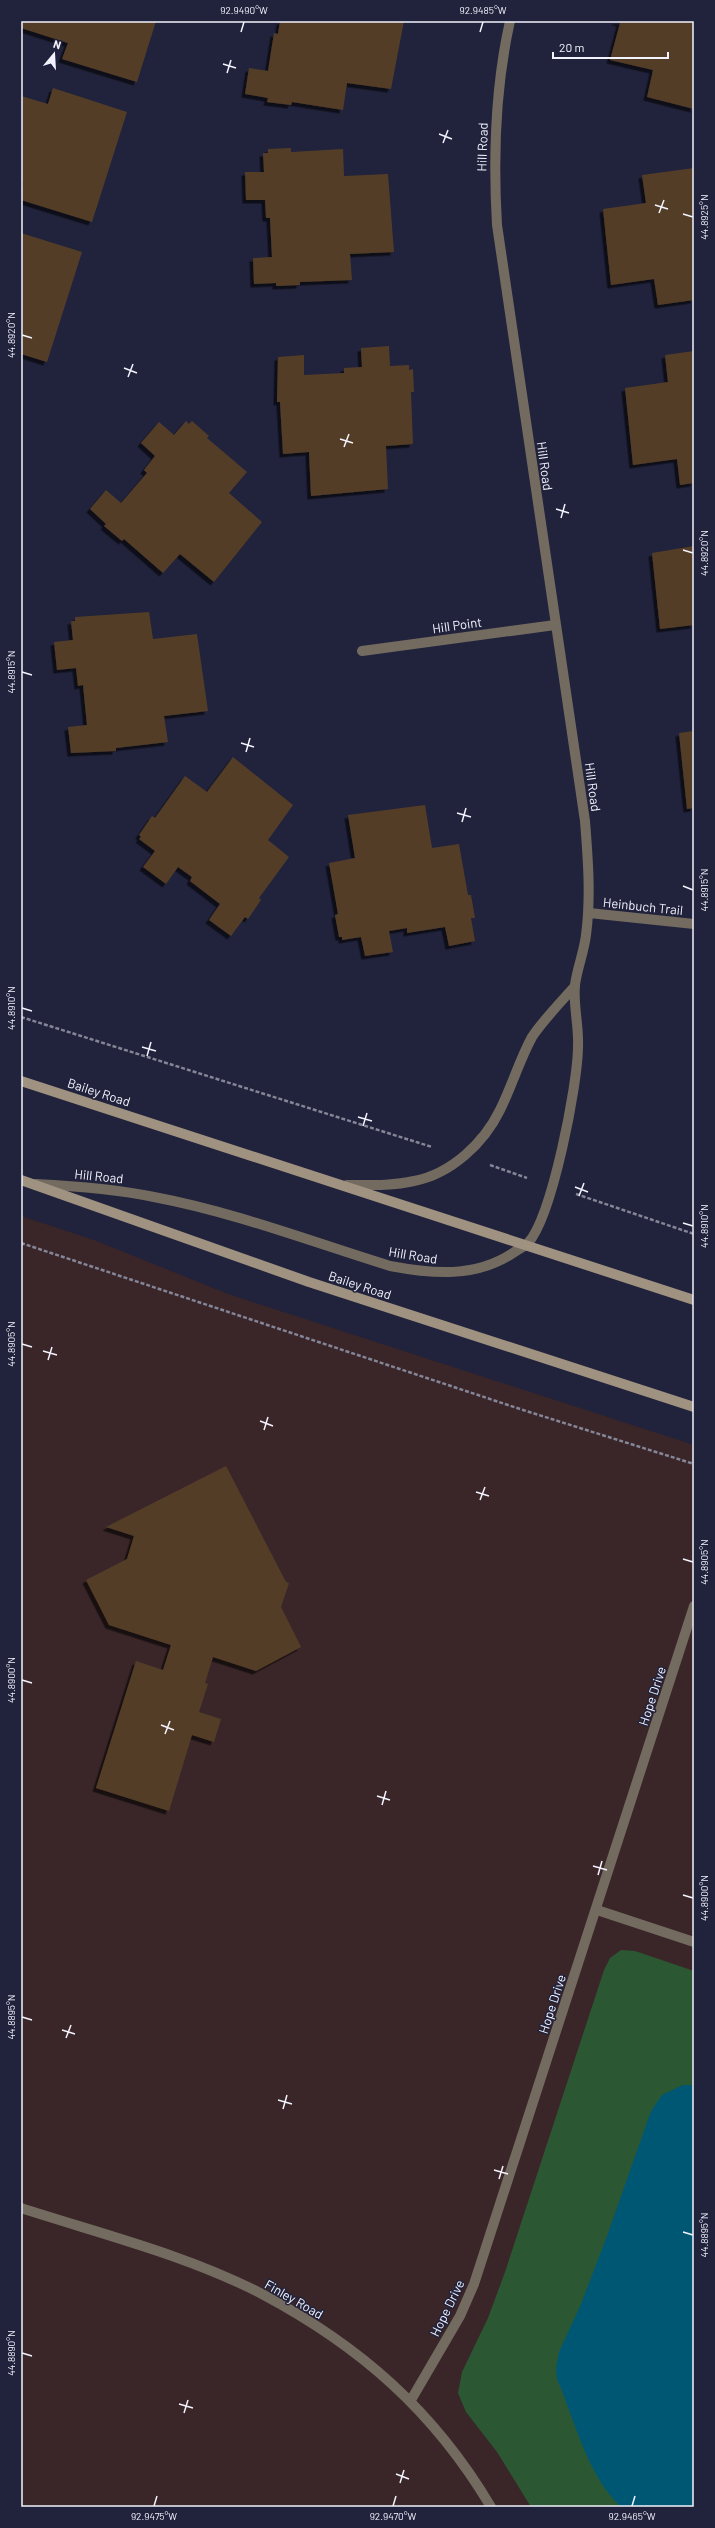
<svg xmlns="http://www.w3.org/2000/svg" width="715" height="2528" viewBox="0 0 715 2528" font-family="Barlow,sans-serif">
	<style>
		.commercial { fill: #3a2628 }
		.green { fill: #2c5733 }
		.water { fill: #005774 }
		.building { fill: #533e28; filter: url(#shadow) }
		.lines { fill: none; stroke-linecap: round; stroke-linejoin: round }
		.path { stroke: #848597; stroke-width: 2.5; stroke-dasharray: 4 2; stroke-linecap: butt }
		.minor { stroke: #736b5f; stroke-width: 10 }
		.secondary { stroke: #9f9280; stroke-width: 10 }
		.ticks { fill: none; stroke: #f2f3fe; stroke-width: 1.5 }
		.labels { text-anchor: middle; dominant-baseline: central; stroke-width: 3; stroke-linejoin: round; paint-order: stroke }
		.street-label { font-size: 13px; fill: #f2f3fe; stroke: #21223b }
		.neatline { fill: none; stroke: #f2f3fe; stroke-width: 1.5 }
		.ticks-label { font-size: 10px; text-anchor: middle; fill: #f2f3fe }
	</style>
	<defs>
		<filter id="shadow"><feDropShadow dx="-3.5" dy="3.5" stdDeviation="0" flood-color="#0009"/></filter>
	</defs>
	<rect width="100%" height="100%" fill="#21223b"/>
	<path class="commercial" d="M21,1216L94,1240L228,1294L694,1445V2507H21Z"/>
	<path class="green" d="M621,1950L635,1951L694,1971V2507H531L497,2452L466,2412L458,2393L462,2372L488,2318L505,2272L604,1970L610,1958Z"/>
	<path class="water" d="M683,2085H694V2507H621C587,2475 575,2421 557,2379L556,2368L559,2352L581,2304L607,2236L651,2111L662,2095Z"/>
	<g class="building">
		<path d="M21,21H156L137,82L62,59L68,43L21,28Z"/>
		<path d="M280,21H404L391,89L347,83L343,110L292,102L291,105L267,102L268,98L245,94L249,68L268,71L274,33L278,34Z"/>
		<path d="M614,21H694V109L647,97L653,70L610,60L620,23Z"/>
		<path d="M53,88L127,112L92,222L21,200L23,183L21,182V96L48,104Z"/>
		<path d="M291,148V152L343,149L344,176L388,174L394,252L350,254L352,280L300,282V285L276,286V283L254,284L253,258L272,257L270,218H266L265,200H246L245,172H264L263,153H268V149Z"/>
		<path d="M694,168V300L658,305L654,279L611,285L603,209L646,203L642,175Z"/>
		<path d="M21,233L82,252L47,362L21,354Z"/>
		<path d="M389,346L390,366L409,365V370L413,369L414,392H411L413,444L386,446L388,489L311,496L309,452L283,454L280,402H277L278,357L304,355V375L344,373V368L362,367L361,348Z"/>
		<path d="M694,351V483L680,485L677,459L633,465L625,388L668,382L665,355Z"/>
		<path d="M186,421L189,424L192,421L209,436L207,438L247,472L229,493L262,522L214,582L180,554L163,573L124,539L122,541L104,526L106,524L90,509L106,490L121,503L147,473L144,470L155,456L141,443L159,422L174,435Z"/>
		<path d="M694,546V625L660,629L652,553Z"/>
		<path d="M149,612L153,639L197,634L208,711L164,716L168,742L116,748V751L71,753L68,727L87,725L83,685L78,686L76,668L57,670L54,642L73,640L71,621H75V617Z"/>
		<path d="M694,731V808L687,809L679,733Z"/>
		<path d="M233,757L293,805L268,840L289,857L259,898L261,900L248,919L245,917L231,936L209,920L220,904L190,881L192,877L178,867L166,884L143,867L155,851L139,839L141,837L139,835L152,816L155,818L185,776L207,792Z"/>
		<path d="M425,805L432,848L459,844L468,895H471L475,918H471L475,941L449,946L445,927L407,933V928L389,931L393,952L365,956L361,937L342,940V937H339L335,915L338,914L329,863L355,858L348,815Z"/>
		<path d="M226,1466L286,1582L289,1583L281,1607L301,1647L256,1671L213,1657L205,1683L208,1684L199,1712L221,1719L214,1742L192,1735L169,1811L96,1788L136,1661L163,1670L171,1645L109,1625L86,1580L127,1559L134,1536L106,1527Z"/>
	</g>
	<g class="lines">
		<g class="path">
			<path d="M21,1017L432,1147"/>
			<path d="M490,1165L527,1178"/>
			<path d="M576,1194L694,1234"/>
			<path d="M21,1243L523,1410L694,1464"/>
		</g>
		<g class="minor">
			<path d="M362,651L555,625"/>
			<path d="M589,913L694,924"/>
			<path d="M36,1184C76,1186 115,1189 154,1197C234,1212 312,1242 390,1266C433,1274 475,1278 513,1253C517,1250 524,1247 528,1243C552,1217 578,1084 578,1046C579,1026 573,1005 575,985C577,969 584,952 586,935C591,897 588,859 585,821L497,225C493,157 495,88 510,21"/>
			<path d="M347,1185C369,1185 392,1186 414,1181C451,1174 484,1143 500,1110C512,1086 519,1061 532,1037C544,1019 561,1002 575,986"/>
			<path d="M597,1910L694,1942"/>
			<path d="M21,2208C101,2234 187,2255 262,2294C360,2346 434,2411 491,2507"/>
			<path d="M411,2400L460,2316L474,2284L694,1606"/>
		</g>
		<g class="secondary">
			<path d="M21,1081L694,1300"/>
			<path d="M21,1180L309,1282L694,1407"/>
		</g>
	</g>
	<path class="ticks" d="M241,32L244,22M480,32L483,22M223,64L236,68M227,73L231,60M439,134L452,139M443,143L448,130M655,205L668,209M659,213L664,200M683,214L693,217M22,335L32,338M124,368L137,373M128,377L133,364M340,439L353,443M344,447L349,434M556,509L569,513M561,518L565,504M683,550L693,553M22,672L32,675M241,743L254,747M246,752L250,738M457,813L471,817M462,822L466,808M683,886L693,890M22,1008L32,1011M142,1047L156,1051M147,1056L151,1042M358,1117L372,1121M363,1126L367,1113M575,1187L588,1192M579,1196L584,1183M683,1223L693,1226M22,1344L32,1347M43,1351L57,1355M48,1360L52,1347M260,1421L273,1426M264,1430L268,1417M476,1492L489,1496M480,1500L485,1487M683,1559L693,1562M22,1680L32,1683M161,1725L174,1730M165,1734L170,1721M377,1796L390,1800M382,1805L386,1791M593,1866L607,1870M598,1875L602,1861M683,1895L693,1898M22,2017L32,2020M62,2030L75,2034M66,2038L71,2025M278,2100L292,2104M283,2109L287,2095M494,2170L508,2174M499,2179L503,2166M683,2232L693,2235M22,2353L32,2356M179,2404L193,2408M184,2413L188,2400M396,2474L409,2479M400,2483L404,2470M154,2506L157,2496M393,2506L396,2496M632,2506L635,2496"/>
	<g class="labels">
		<g class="street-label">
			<text transform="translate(482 147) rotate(-88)">Hill Road</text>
			<text transform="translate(545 466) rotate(82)">Hill Road</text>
			<text transform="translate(457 625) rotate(-8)">Hill Point</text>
			<text transform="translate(593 787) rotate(82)">Hill Road</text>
			<text transform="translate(643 906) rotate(6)">Heinbuch Trail</text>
			<text transform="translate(99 1092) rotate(18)">Bailey Road</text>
			<text transform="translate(99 1176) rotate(6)">Hill Road</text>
			<text transform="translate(413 1255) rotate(9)">Hill Road</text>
			<text transform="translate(360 1285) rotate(18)">Bailey Road</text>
			<text transform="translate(652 1696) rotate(-72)">Hope Drive</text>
			<text transform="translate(552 2004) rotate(-72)">Hope Drive</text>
			<text transform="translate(294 2299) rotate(30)">Finley Road</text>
			<text transform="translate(447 2308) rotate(-64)">Hope Drive</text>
		</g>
	</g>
	<rect width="715" height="2528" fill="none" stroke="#21223b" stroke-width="44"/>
	<g transform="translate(54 54) rotate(18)" stroke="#21223b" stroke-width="3" paint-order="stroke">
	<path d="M0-3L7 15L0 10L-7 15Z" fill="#f2f3fe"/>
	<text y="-6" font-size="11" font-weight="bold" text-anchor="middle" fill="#f2f3fe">N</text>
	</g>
	<path d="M553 52v6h115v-6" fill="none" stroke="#f2f3fe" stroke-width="2"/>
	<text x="559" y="52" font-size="12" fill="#f2f3fe" stroke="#21223b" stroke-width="3" paint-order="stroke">20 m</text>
	<rect x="22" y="22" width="671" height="2484" class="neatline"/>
	<g class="ticks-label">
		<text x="244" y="14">92.9490°W</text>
		<text x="483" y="14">92.9485°W</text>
		<text transform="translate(704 217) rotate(-90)" y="4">44.8925°N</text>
		<text transform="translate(11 335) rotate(-90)" y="4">44.8920°N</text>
		<text transform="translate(704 553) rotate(-90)" y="4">44.8920°N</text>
		<text transform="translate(11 672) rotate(-90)" y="4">44.8915°N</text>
		<text transform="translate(704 890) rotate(-90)" y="4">44.8915°N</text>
		<text transform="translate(11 1008) rotate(-90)" y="4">44.8910°N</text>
		<text transform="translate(704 1226) rotate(-90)" y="4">44.8910°N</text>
		<text transform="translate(11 1344) rotate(-90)" y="4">44.8905°N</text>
		<text transform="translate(704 1562) rotate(-90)" y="4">44.8905°N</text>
		<text transform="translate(11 1680) rotate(-90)" y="4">44.8900°N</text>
		<text transform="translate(704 1898) rotate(-90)" y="4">44.8900°N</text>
		<text transform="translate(11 2017) rotate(-90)" y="4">44.8895°N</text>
		<text transform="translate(704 2235) rotate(-90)" y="4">44.8895°N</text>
		<text transform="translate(11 2353) rotate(-90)" y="4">44.8890°N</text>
		<text x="154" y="2520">92.9475°W</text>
		<text x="393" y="2520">92.9470°W</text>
		<text x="632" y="2520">92.9465°W</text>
	</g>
</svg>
